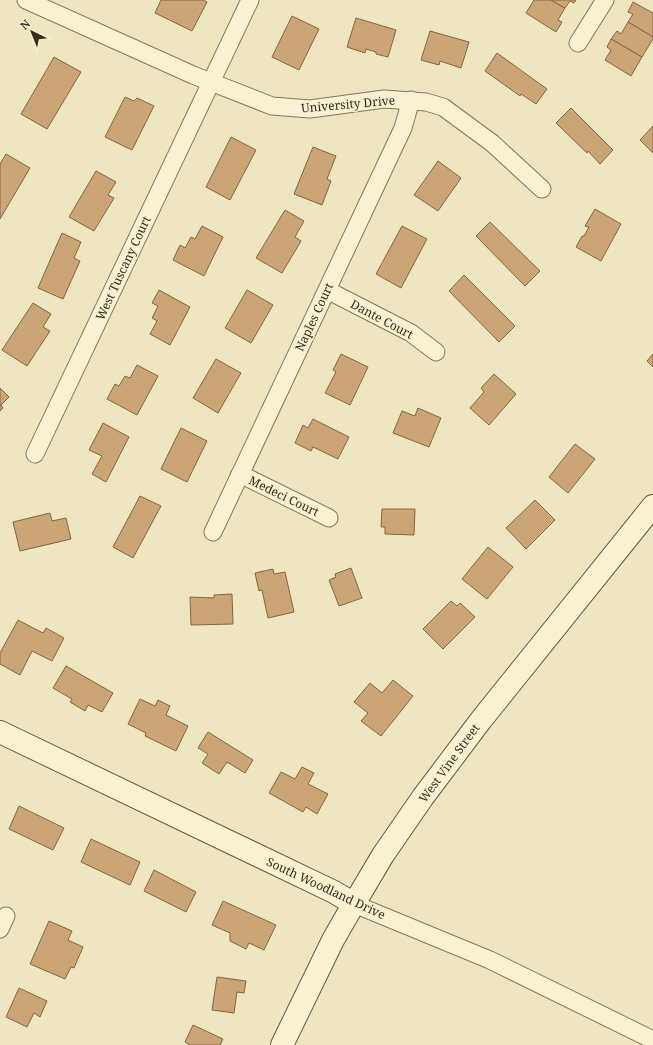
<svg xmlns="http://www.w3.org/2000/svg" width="653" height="1045" viewBox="0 0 653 1045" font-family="'Noto Serif',serif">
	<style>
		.building { fill: #cca576; stroke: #85643e }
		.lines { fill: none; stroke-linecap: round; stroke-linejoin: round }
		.street-casing { stroke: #867758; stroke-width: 19 }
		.secondary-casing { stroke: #68583c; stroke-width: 24 }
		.street { stroke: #f8f2d3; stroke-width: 17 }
		.secondary { stroke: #f8f2d3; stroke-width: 22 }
		.labels { text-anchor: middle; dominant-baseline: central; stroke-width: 3; stroke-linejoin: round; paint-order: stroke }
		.street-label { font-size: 12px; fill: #362c1d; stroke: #f5efd0 }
	</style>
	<rect width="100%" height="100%" fill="#ede6c0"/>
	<g class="building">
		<path d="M161,0H203L207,2L192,31L155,13Z"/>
		<path d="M534,0H551L565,8L558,20L562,22L556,32L526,13Z"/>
		<path d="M551,0H576L574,3L570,1L565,8Z"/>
		<path d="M633,2L653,13V37L628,22L633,14L628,12Z"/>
		<path d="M292,16L319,29L299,70L272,57Z"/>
		<path d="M356,18L396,30L388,57L376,54V52L366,49L365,53L347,47Z"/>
		<path d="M628,22L653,37V39L642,57L611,39L617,31L621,34Z"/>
		<path d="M430,31L469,42L461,68L440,61L439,65L421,60Z"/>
		<path d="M611,39L642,57L631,76L605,60L611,50L607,47Z"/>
		<path d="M497,53L547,89L536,104L521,94L520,96L485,71Z"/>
		<path d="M54,57L81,72L47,129L21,114Z"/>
		<path d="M125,97L134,101L137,98L154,106L132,150L105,137Z"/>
		<path d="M571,108L613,150L600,164L588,151L587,153L556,123Z"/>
		<path d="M653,126V153L640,140Z"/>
		<path d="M231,137L256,150L230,200L206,187Z"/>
		<path d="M313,147L336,156L327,179L331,181L322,205L294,194Z"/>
		<path d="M6,154L30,168L0,219V164Z"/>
		<path d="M438,161L461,178L438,211L414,195Z"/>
		<path d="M96,171L116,182L108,195L114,198L94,231L69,217Z"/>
		<path d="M595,209L621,224L601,261L576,247L582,236H584L589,227L585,226Z"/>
		<path d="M285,210L304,221L295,237L301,241L282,273L256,258Z"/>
		<path d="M490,222L540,271L525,286L476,236Z"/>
		<path d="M202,226L223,237L204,276L173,260L180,245L185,248L191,237L195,239Z"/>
		<path d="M402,226L427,239L401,288L376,274Z"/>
		<path d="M62,233L81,242L74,258L80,261L63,299L38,288Z"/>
		<path d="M464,275L515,326L499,342L449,291Z"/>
		<path d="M159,290L190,307L170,345L150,334L157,321L152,318L158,306L152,303Z"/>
		<path d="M247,290L273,305L251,343L225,328Z"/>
		<path d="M33,303L51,314L43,327L50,331L27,366L2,350Z"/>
		<path d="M341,354L368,367L350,405L325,393L336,372L333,370Z"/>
		<path d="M653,354V367L647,361Z"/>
		<path d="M216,359L241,373L218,413L193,398Z"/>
		<path d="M137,365L158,376L137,415L107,399L115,384L119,386L125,376L130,378Z"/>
		<path d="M494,374L516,394L489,425L470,408L484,392L481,388Z"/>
		<path d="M0,388L9,397L1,405L3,408L0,411Z"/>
		<path d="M418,408L441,418L429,447L393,433L402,411L415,416Z"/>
		<path d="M313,419L349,437L338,459L313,447L311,451L295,443L303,425L308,428Z"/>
		<path d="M103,423L129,437L106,482L92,474L102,456L89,450Z"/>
		<path d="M181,428L207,441L187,482L161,469Z"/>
		<path d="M575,444L595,459L568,493L549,477Z"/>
		<path d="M140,496L161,506L133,558L113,547Z"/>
		<path d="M535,500L555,520L526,549L506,528Z"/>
		<path d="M382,509H415L414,535L385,534V527H381Z"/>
		<path d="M50,513L52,521L66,518L71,539L20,551L13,522Z"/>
		<path d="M488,547L513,567L487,599L462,579Z"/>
		<path d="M351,568L362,598L339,606L329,580L336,577L335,574Z"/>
		<path d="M273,569L274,574L285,572L294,612L268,618L262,590L259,591L255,573Z"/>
		<path d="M232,594L233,624L191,625L190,597L214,598V595Z"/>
		<path d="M451,601L457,606L460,603L475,617L443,649L423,629Z"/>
		<path d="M18,620L43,633L46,628L64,638L52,661L32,651L20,675L0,664V653Z"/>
		<path d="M66,666L113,693L102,712L88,705L85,711L70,702L72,699L53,688Z"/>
		<path d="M393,680L413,696L381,736L361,721L368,713L354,702L370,683L382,693Z"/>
		<path d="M140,699L155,706L158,700L170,706L166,715L188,726L176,751L145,736L146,733L128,724Z"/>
		<path d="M208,732L253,760L245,773L227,762L219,774L202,763L208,754L198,748Z"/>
		<path d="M302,767L314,773L308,784L328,794L317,814L306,807L303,812L269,793L281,772L295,779Z"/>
		<path d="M19,806L64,828L53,850L9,829Z"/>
		<path d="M91,839L140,862L130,885L81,862Z"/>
		<path d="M154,870L196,892L186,912L144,891Z"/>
		<path d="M223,901L276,925L264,950L249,943L246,949L230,941V933L212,925Z"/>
		<path d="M49,921L72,931L68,940L83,947L74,968L71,967L65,979L30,964Z"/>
		<path d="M217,977L246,981L244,993L237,992L234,1013L212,1010Z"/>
		<path d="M19,988L47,1001L40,1017L34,1013L27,1027L6,1017Z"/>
		<path d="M193,1025L223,1039L220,1045H190L185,1042Z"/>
	</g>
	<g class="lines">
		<defs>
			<g id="street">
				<path d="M26,0L193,75L272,106L310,109L384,99L426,102L443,107L492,143L542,189"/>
				<path d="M578,43L605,0"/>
				<path d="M327,290L411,333L436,352"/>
				<path d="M35,454L250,0"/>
				<path d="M240,474L329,518"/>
				<path d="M213,532L403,128L411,100"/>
				<path d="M354,904L490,960L653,1040"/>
				<path d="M0,929L6,916"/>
			</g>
			<g id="secondary">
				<path d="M0,732L334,892L354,904"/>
				<path d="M282,1045L333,940L345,919L383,855L423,797L481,720L653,506"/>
			</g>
		</defs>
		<use href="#street" class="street-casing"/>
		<use href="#secondary" class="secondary-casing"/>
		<use href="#street" class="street"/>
		<use href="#secondary" class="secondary"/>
	</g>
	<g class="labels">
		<g class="street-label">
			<text transform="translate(348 104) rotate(-5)">University Drive</text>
			<text transform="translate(123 268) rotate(-65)">West Tuscany Court</text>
			<text transform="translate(314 317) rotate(-65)">Naples Court</text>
			<text transform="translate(382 319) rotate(28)">Dante Court</text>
			<text transform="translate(284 496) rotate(26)">Medeci Court</text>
			<text transform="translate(449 763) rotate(-54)">West Vine Street</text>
			<text transform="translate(326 888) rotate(25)">South Woodland Drive</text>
		</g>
	</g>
	<g transform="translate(32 32) rotate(317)" stroke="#f5efd0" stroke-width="3" paint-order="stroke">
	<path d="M0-3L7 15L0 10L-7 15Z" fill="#362c1d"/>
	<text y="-6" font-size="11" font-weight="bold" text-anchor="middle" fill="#362c1d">N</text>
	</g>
</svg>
